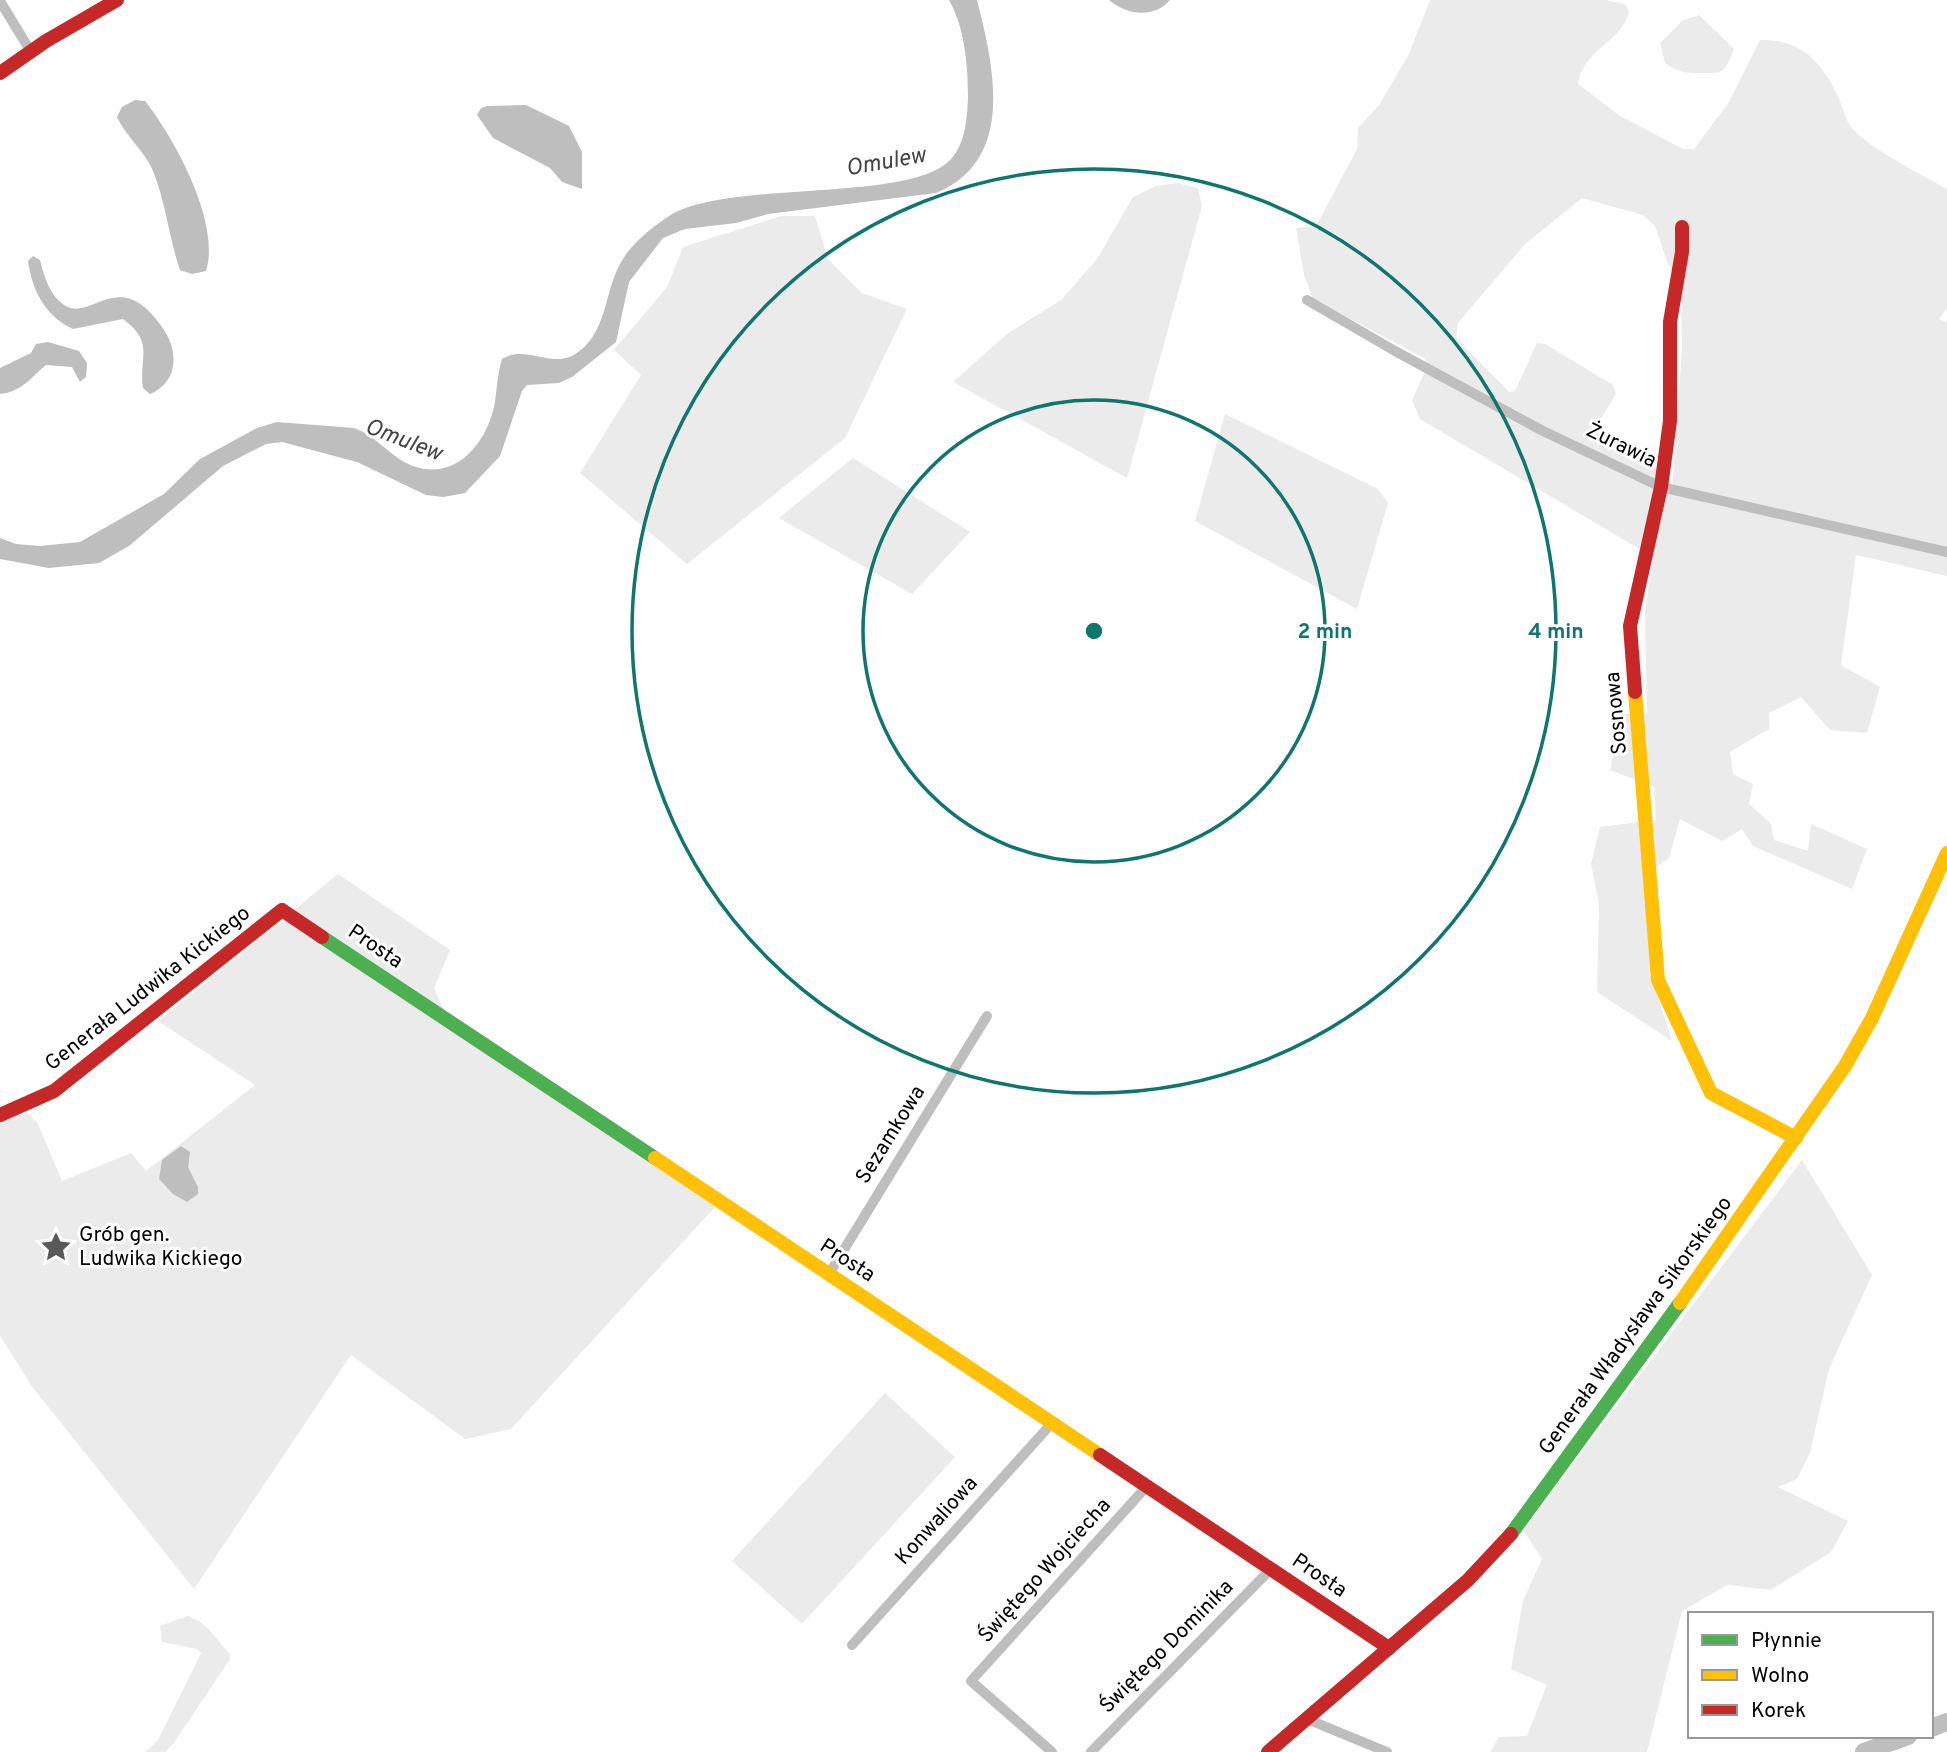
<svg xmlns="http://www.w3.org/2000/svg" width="1947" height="1752" viewBox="0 0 1947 1752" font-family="Overpass,sans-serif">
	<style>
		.green { fill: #ebebeb; fill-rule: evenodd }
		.water { fill: #bebebe }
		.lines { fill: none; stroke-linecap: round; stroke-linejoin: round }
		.river { stroke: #bebebe; stroke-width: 18 }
		.street { stroke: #bebebe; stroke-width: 10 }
		.fast { stroke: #4caf50; stroke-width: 14 }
		.slow { stroke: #ffc107; stroke-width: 14 }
		.jam { stroke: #c62828; stroke-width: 14 }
		.ring { fill: none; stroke: #0f766e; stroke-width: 3.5 }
		.labels { text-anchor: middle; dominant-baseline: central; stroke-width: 6; stroke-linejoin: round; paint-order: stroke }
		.street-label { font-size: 21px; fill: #000; stroke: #fff }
		.poi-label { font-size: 21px; fill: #000; stroke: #fff; text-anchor: start }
		.water-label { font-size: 23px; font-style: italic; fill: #434343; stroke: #fff }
		.centre { fill: #0f766e; stroke: #fff; stroke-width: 3.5 }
		.ring-label { font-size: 21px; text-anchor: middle; font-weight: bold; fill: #0f766e; stroke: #fff; stroke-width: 6; stroke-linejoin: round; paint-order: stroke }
	</style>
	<rect width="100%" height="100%" fill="#fff"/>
	<g class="green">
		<path d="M1430,0H1606L1625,4L1629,12C1621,43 1583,49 1578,84L1620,116L1683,149H1694L1729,102L1760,40C1802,39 1823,63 1839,99C1843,108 1846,121 1852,128C1867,147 1924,176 1947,189V308L1939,319L1947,322V576L1856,555L1841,665L1880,687L1867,733L1830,730L1801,697L1769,713V729L1730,752L1733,774L1753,784L1749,804L1771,824L1774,840L1808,851L1811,824L1867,849L1852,889L1753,846L1742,829L1722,841L1680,819L1669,858L1644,876L1650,973L1672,1041L1597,992L1599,904L1591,864L1600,827L1656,820L1654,787L1610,770L1622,714H1647L1645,612L1653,557L1420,419L1412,400L1428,365L1424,358L1313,299L1304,275L1296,228L1314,226L1320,219L1357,149L1358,128L1379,105L1409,54ZM1582,198L1643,215L1655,226L1668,264L1681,284L1682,349L1672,490L1644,451L1601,434L1596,427L1616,394L1613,385L1545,344L1537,343L1515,391L1509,392L1456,338L1458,323L1525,244Z"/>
		<path d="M1699,15L1734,49C1723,76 1723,73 1697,73C1682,73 1677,71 1665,63L1660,43L1682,21Z"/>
		<path d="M1177,183L1198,188L1202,206L1127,478L953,382L1007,334L1061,300L1097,259L1133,197L1156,186Z"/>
		<path d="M781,216H815L828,259L862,293L907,309L845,438L687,564L580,473L641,375L614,350L667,287L683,247Z"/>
		<path d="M1225,414L1378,489L1388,503L1357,609L1195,521Z"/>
		<path d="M853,458L970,532L912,594L779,518Z"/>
		<path d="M338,874L450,950L434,988L451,1028L715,1207L511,1429L465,1439L351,1355L194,1589L33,1388L0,1336V1120L26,1113L37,1122L62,1181L131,1153L146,1171L255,1085L158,1021Z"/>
		<path d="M1802,1160L1872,1275L1829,1369L1810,1453L1797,1479L1778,1487L1848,1521L1831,1552L1771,1590L1727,1585L1682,1611L1647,1752H1490L1499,1737L1527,1736L1547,1685L1511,1669L1523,1601L1542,1559L1523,1530Z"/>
		<path d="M885,1393L955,1457L802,1624L732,1561Z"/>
		<path d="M187,1616C208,1622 216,1640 230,1654V1659L173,1744L165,1752H145L158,1740L201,1653L197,1649L162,1642L160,1626Z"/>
	</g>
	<g class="water">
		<path d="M949,0H977C994,67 1016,160 936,193L768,214L736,223L685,229L663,238L629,282L616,342L572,377L559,383L527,385L522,391L500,456L465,493L443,497L426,495L357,462L282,442L266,444L223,466L129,546L99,563L49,568L0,559V538L16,544L40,546L80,542L164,494L200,459L257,428L277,422L354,428C377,436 391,458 413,466C455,481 485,445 494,407C497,391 497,375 502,359C526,344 552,370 577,353C609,331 604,287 623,259C633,242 657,223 674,213C737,180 914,203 952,158C966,141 967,118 968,98C968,66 965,28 949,0Z"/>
		<path d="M1109,0H1170C1154,19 1126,15 1109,0Z"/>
		<path d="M135,100L145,101C175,139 221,223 206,271L192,274L180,270C169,238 166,203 153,171C145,151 126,137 117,117L122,107Z"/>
		<path d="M526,105L569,126L582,152V189L562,182L550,168L493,138L477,115L481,108L487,106Z"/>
		<path d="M33,256L40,260C44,276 50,297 66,306C93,321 120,264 164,330C172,342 176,357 172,371C169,381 159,391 150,394L143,388C139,356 155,343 123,319L73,329C45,316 32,290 28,261Z"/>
		<path d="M48,342L79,351L87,363L86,377L80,382L72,367L46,365C31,377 22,392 0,394V368L31,353L36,344Z"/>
		<path d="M181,1146L190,1152L188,1167L198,1187V1194L187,1202L173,1194L159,1179L162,1160Z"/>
	</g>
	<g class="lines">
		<g class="river">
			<path d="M1931,1728L1947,1722"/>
			<path d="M1864,1752L1908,1736"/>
		</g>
		<g class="street">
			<path d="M0,1L31,52"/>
			<path d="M1307,300L1395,351L1543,431L1661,487L1947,552"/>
			<path d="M829,1274L987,1016"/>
			<path d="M852,1645L1052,1423"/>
			<path d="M1307,1719L1387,1752"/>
			<path d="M1052,1752L971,1681L1147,1486"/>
			<path d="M1091,1752L1271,1569"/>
		</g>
		<g class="fast">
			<path d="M322,937L655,1158"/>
			<path d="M1511,1534L1680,1303"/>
		</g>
		<g class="slow">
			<path d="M1635,692L1658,980L1711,1093L1796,1138"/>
			<path d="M655,1158L1100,1455"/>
			<path d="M1680,1303L1845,1066L1872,1018L1947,853"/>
		</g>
		<g class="jam">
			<path d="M0,73L46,41L117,0"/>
			<path d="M1635,692L1630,626L1661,487L1670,421V322L1682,252V227"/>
			<path d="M0,1115L54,1091L282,910L322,937"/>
			<path d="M1100,1455L1389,1648"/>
			<path d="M1268,1752L1468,1580L1511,1534"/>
		</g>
	</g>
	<g class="ring">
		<circle cx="1094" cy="631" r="231"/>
		<circle cx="1094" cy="631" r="462"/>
	</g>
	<defs>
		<symbol id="sight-bare" viewBox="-9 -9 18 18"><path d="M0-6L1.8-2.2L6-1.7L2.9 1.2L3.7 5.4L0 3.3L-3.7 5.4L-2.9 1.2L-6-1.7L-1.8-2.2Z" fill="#595959" stroke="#fff" stroke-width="2.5" paint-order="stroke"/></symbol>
	</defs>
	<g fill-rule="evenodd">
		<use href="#sight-bare" x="34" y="1225" width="44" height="44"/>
	</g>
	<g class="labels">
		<g class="street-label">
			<text transform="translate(1621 446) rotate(26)">Żurawia</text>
			<text transform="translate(1617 713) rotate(-95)">Sosnowa</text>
			<text transform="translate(375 947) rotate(34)">Prosta</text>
			<text transform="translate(148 989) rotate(-38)">Generała Ludwika Kickiego</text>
			<text transform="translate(891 1135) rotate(-58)">Sezamkowa</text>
			<text transform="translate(847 1261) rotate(33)">Prosta</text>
			<text transform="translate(1636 1326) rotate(-54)">Generała Władysława Sikorskiego</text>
			<text transform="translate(937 1521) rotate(-48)">Konwaliowa</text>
			<text transform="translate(1045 1571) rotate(-48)">Świętego Wojciecha</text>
			<text transform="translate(1319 1576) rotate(34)">Prosta</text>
			<text transform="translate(1167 1647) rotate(-45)">Świętego Dominika</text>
		</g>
		<g class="poi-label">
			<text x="79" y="1235">Grób gen.<tspan x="79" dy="24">Ludwika Kickiego</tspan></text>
		</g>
		<g class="water-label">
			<text transform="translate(886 163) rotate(-10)">Omulew</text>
			<text transform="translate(403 441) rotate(21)">Omulew</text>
		</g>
	</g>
	<circle cx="1094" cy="631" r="10" class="centre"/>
	<g class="ring-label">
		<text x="1325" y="638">2 min</text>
		<text x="1556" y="638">4 min</text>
	</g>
	<rect x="1688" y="1612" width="245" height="126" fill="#ffffff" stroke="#999999" stroke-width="2"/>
	<rect x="1702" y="1635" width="35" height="10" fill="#4caf50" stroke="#999999" stroke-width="2"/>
	<text x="1751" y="1647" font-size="21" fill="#000000">Płynnie</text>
	<rect x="1702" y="1670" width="35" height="10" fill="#ffc107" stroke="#999999" stroke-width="2"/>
	<text x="1751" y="1682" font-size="21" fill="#000000">Wolno</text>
	<rect x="1702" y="1705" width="35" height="10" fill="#c62828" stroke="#999999" stroke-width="2"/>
	<text x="1751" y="1717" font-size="21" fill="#000000">Korek</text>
</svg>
